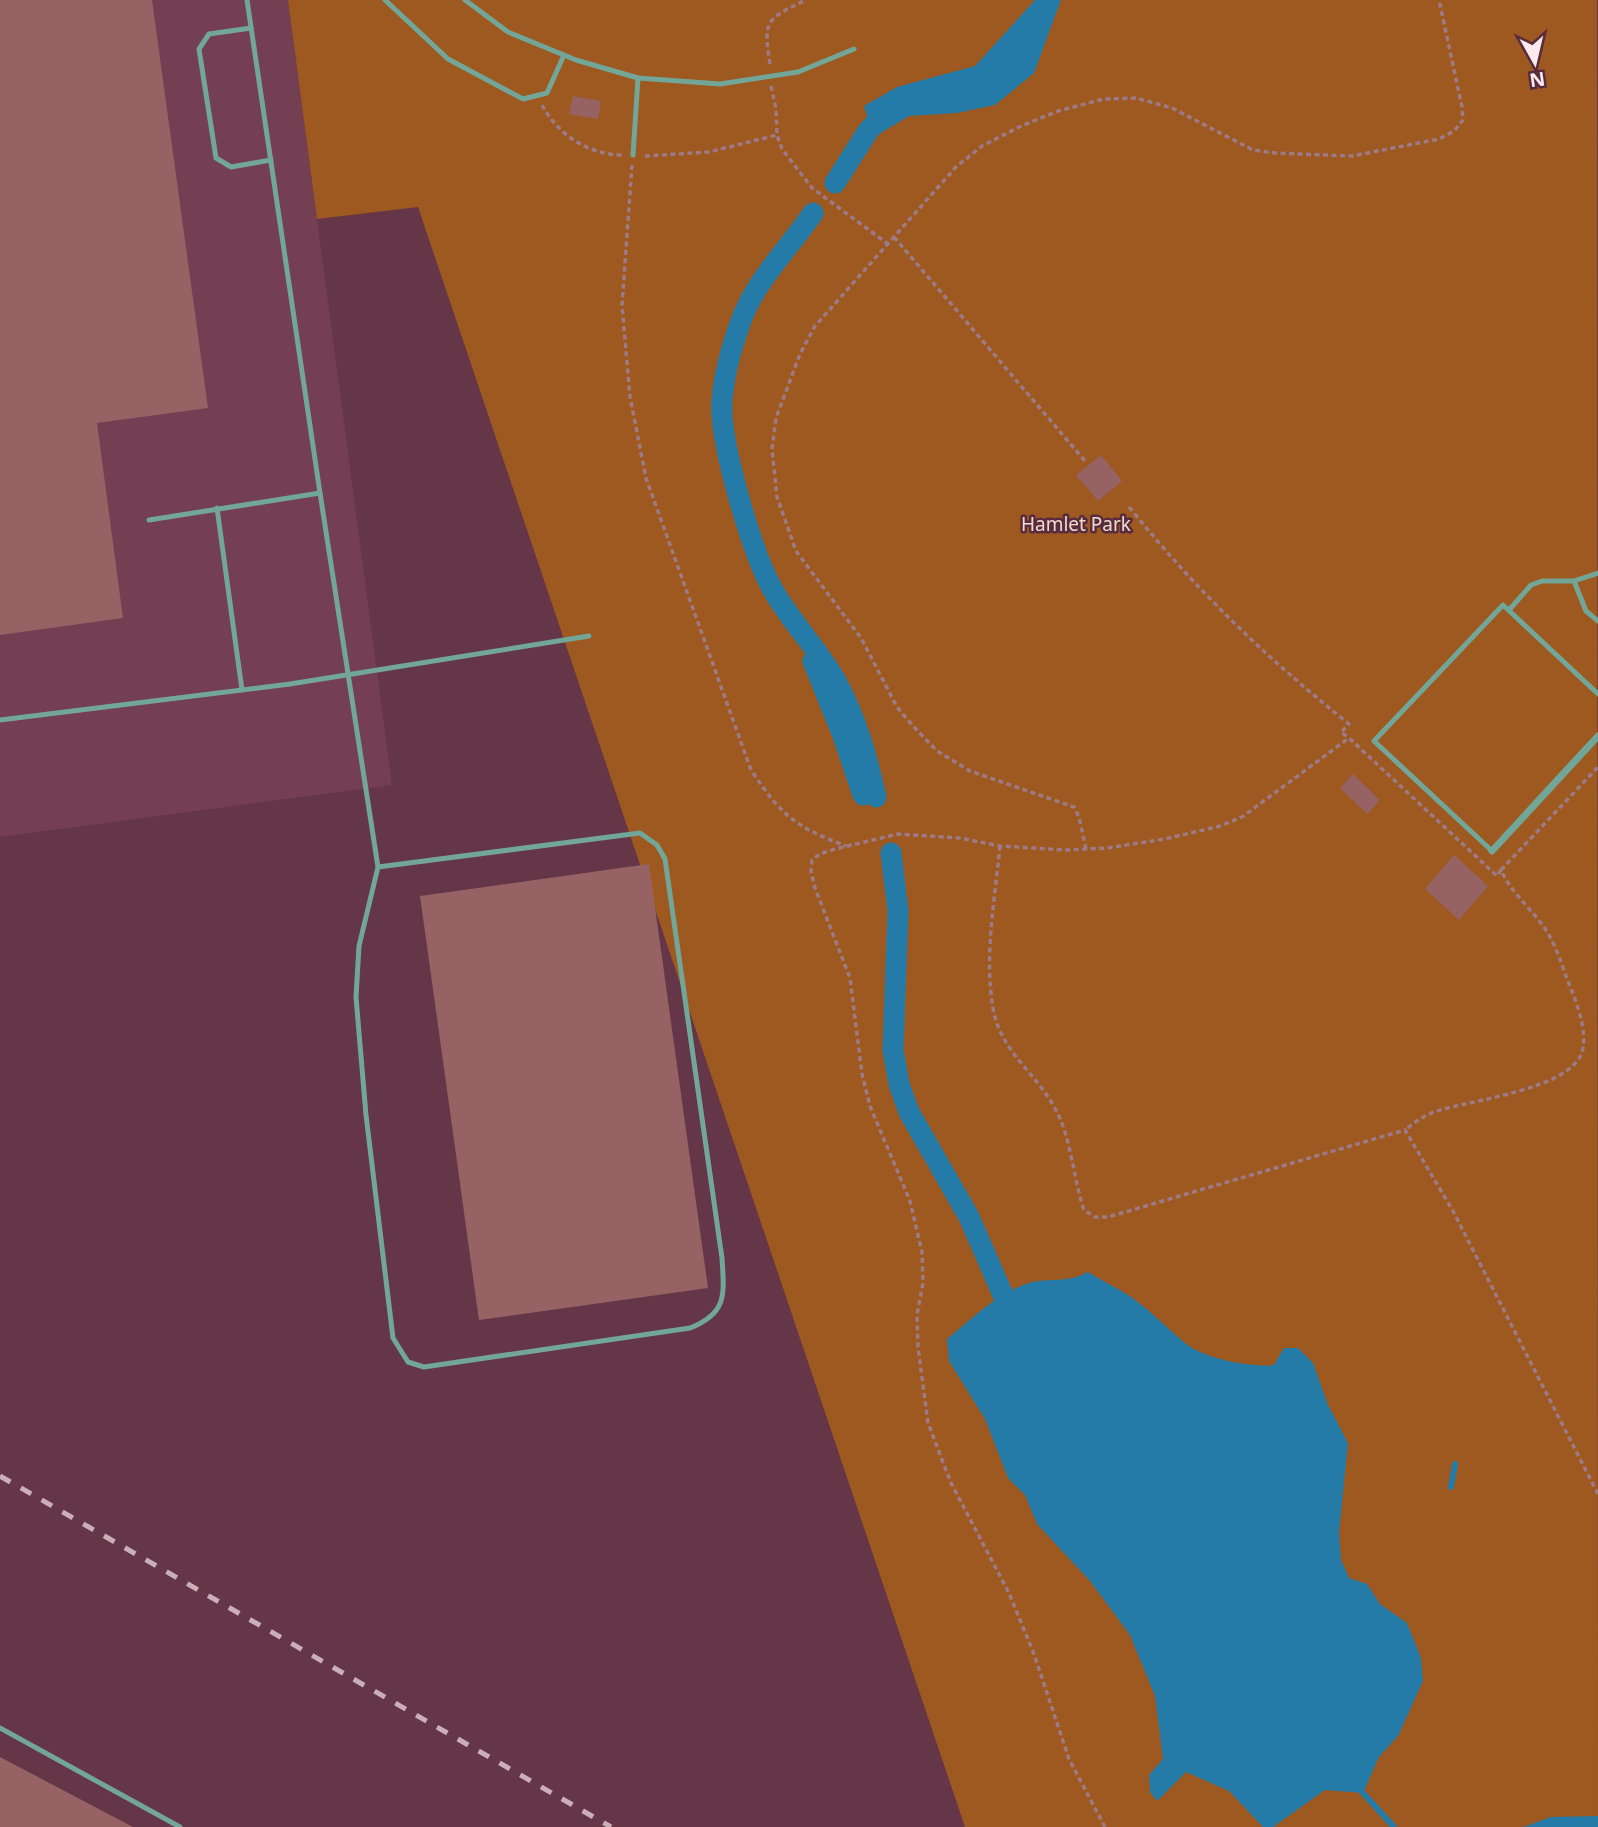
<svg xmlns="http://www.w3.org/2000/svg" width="1598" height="1827" viewBox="0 0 1598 1827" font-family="'Noto Sans',sans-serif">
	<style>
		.built { fill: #743e53 }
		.green { fill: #9d5920 }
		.water { fill: #247ba8 }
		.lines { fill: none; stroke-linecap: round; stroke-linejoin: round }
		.stream { stroke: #247ba8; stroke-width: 6 }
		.canal { stroke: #247ba8; stroke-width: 21 }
		.building { fill: #976264 }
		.path { stroke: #9e7a87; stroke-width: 3.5; stroke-dasharray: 5 3.5; stroke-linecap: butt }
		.service { stroke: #71a698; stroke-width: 5 }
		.minor { stroke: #71a698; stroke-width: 7 }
		.rail { stroke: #caafb8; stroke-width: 5; stroke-dasharray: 12 12; stroke-linecap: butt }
		.labels { text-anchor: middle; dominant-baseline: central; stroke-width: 5; stroke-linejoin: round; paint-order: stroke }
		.park-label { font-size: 19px; fill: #f0dacb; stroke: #582b3d }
	</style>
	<rect width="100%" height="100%" fill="#643647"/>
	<path class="built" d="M0,0H288L392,785L0,837Z"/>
	<path class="green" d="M288,0H1597L1598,1827H965L418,207L317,219Z"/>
	<g class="water">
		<path d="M1035,0H1061L1034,73L995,105L957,113L909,116L874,137L864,106L897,87L975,66Z"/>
		<path d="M1088,1272C1103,1282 1121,1289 1135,1300C1153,1313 1168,1329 1185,1343C1202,1358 1252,1368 1274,1365L1284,1348H1298L1313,1363L1328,1405L1348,1443L1339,1533L1341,1560L1349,1578L1367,1584L1380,1604L1407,1623L1421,1658L1423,1681L1398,1736L1379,1757L1363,1793L1325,1790L1273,1827H1263L1229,1791L1186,1772L1157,1801L1150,1792L1149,1775L1163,1759L1155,1696L1130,1635L1090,1581L1037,1524L1025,1495L1008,1478L985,1419L949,1361L947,1339C972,1319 998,1292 1029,1283C1051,1277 1065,1284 1088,1272Z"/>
		<path d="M1598,1816V1827H1523L1551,1817Z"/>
	</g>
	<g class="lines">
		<g class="stream">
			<path d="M1451,1487L1455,1464"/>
			<path d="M1363,1793L1394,1827"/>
		</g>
		<g class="canal">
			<path d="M835,183L868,131L884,114"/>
			<path d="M813,213C790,247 757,279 742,318C732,345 724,372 722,401C719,441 752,553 773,590C791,622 818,649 836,681C856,718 867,756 876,797"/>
			<path d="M813,661L842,733L863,795"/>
			<path d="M891,853L898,911L893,1050L899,1084L909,1112L969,1217L1003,1295"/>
		</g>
	</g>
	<g class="building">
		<path d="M0,0H152L208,408L97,423L123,618L0,635Z"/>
		<path d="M573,96L601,101L598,119L569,114Z"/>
		<path d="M1101,455L1122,481L1098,501L1076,475Z"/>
		<path d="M1353,774L1380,800L1367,814L1340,788Z"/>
		<path d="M1454,855L1488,886L1459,920L1425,889Z"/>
		<path d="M649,864L708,1288L479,1320L420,896Z"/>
		<path d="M0,1757L133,1827H0Z"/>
	</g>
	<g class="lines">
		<g class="path">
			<path d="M770,64C763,20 766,19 806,0"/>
			<path d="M771,86L776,109L777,135L782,149L812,188L888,244"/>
			<path d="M542,105C558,135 589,155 623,155"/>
			<path d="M645,156L709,152L777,135"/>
			<path d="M632,165L622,305L630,397L646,478L751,770C781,815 795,827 846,846"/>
			<path d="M894,237L1085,461"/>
			<path d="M1129,507C1199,593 1262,654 1349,724L1341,732L1349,738"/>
			<path d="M1000,846C995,898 984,956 993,1008C1000,1052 1038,1074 1057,1112C1072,1142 1073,1178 1084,1210L1095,1217H1108L1405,1130L1453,1211L1598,1494"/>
			<path d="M1086,849L1079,817L1074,807L970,771L937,751L913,726L897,707L861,638L796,551L777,497L772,449L776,418L800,354L815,326L956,167L982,146L1019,127L1058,111L1104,99L1136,98L1172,108L1253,150L1275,153L1352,156L1439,139L1454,131L1463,120L1462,107L1439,0"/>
			<path d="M1501,870L1598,767"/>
			<path d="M1105,1827L1069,1759L1034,1654L1009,1593L951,1483L928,1423L918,1347L917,1315L923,1283L922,1252L910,1201L870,1106L862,1074L850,978L815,888L811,872L812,860L820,854L835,849L898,834L960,838L1000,846L1066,850L1107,848L1165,839L1220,826L1242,817L1349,738L1497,876L1501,870C1513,897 1538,913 1551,939C1559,953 1563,970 1569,984C1577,1003 1588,1032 1582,1052C1571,1089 1471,1100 1437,1111C1425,1115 1415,1122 1405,1130"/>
		</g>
		<g class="service">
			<path d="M385,0L448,59L523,99L547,93L564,55"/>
			<path d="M465,0L508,32L576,60L638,78L720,84L798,72L854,49"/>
			<path d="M251,28L209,34L199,49L216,158L231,167L271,160"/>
			<path d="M633,155L638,78"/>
			<path d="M320,493L378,867L359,946L356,997L366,1115L393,1338L408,1362L424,1367L690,1328C728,1313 724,1294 722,1258L665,859L657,845L640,833L378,867"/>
			<path d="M217,508L242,690"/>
			<path d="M149,520L320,493L247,0"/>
			<path d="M1574,581L1586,611L1598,621"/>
			<path d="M1509,610L1531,585L1542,581H1574L1598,573"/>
			<path d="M0,720L290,684L589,636"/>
			<path d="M1492,851L1374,741L1503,605L1598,694"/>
			<path d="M0,1728L180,1827"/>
		</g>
		<path class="minor" d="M1492,851L1598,736"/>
		<path class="rail" d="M0,1476L611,1827"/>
	</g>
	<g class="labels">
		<g class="park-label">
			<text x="1076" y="524">Hamlet Park</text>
		</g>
	</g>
	<g transform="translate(1535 63) rotate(172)" stroke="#582b3d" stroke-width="5" paint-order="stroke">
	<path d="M0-5L12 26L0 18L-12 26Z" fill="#fceaef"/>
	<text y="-10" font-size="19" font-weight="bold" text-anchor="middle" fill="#fceaef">N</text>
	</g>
</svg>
